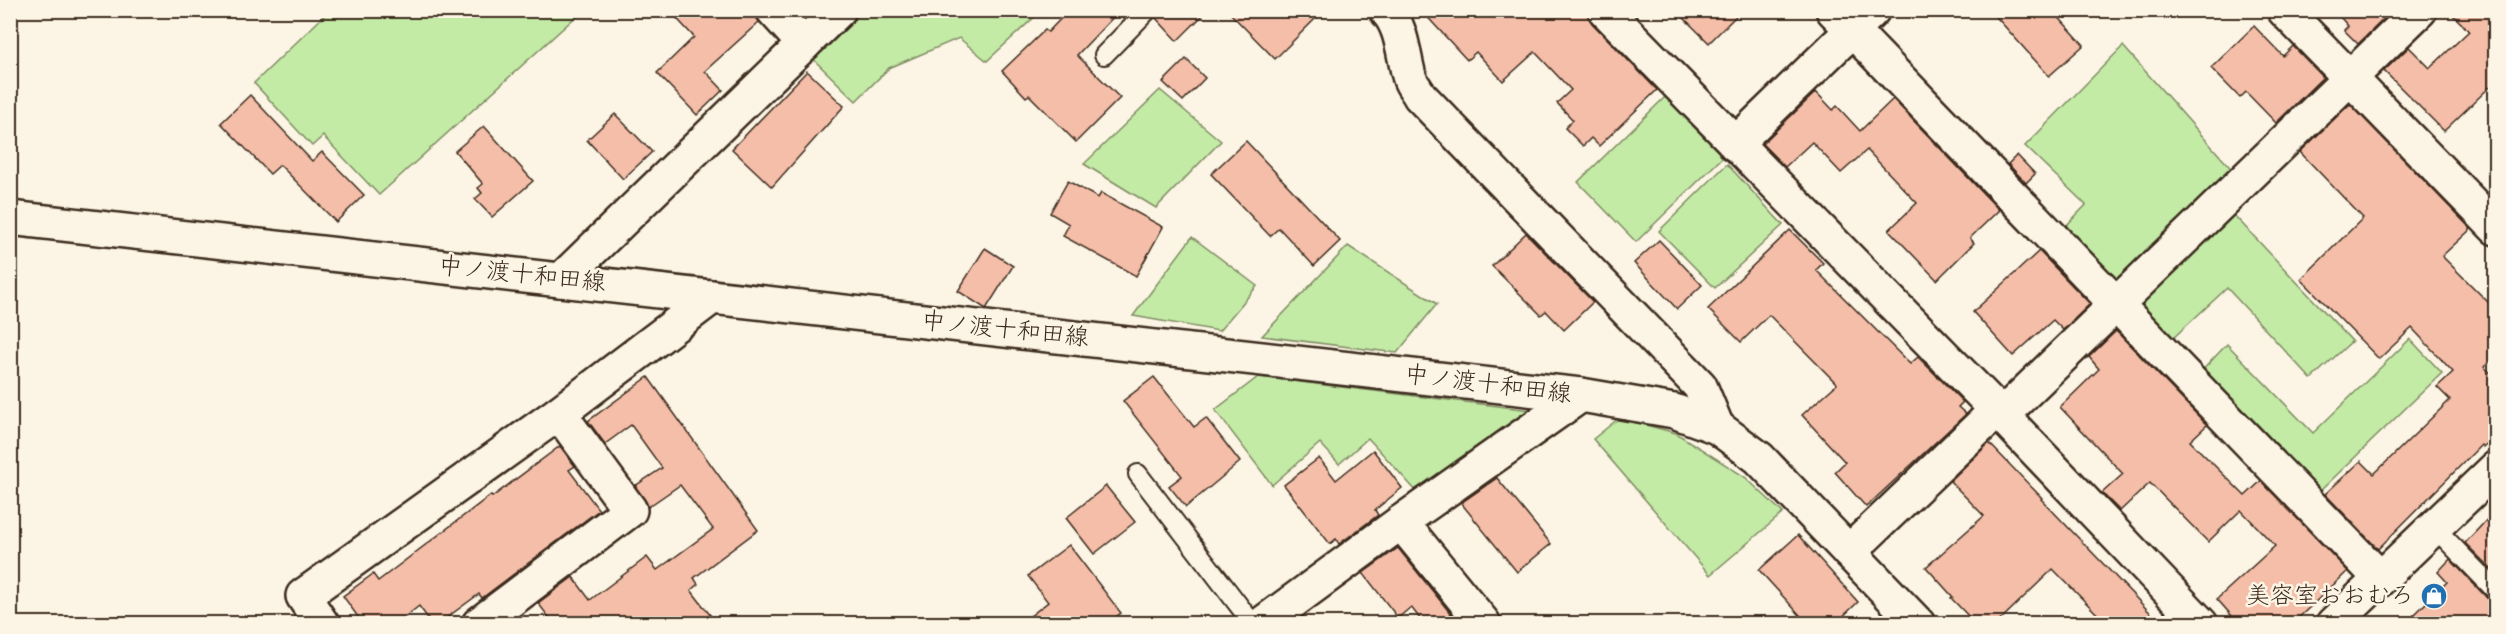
<svg xmlns="http://www.w3.org/2000/svg" width="2506" height="634" viewBox="0 0 2506 634" font-family="Mynerve,'Klee One',sans-serif">
	<style>
		.green { fill: #c3eba6; stroke: #7f8a62; stroke-width: 1.5 }
		.building { fill: #f5bea8; stroke: #3b2a1e; stroke-width: 1.5 }
		.lines { fill: none; stroke-linecap: round; stroke-linejoin: round }
		.service-casing { stroke: #3b2a1e; stroke-width: 22 }
		.minor-casing { stroke: #3b2a1e; stroke-width: 38 }
		.tertiary-casing { stroke: #3b2a1e; stroke-width: 38 }
		.secondary-casing { stroke: #3b2a1e; stroke-width: 38 }
		.service { stroke: #fcf5e5; stroke-width: 18 }
		.minor { stroke: #fcf5e5; stroke-width: 33 }
		.tertiary { stroke: #fcf5e5; stroke-width: 33 }
		.secondary { stroke: #fcf5e5; stroke-width: 33 }
		.labels { text-anchor: middle; dominant-baseline: central; stroke-width: 5; stroke-linejoin: round; paint-order: stroke }
		.street-label { font-size: 24px; fill: #3b2a1e; stroke: #fcf5e5 }
		.poi-label { font-size: 24px; fill: #3b2a1e; stroke: #fcf5e5; text-anchor: end }
	</style>
	<rect width="100%" height="100%" fill="#fcf5e5"/>
	<filter id="ink" filterUnits="userSpaceOnUse"><feTurbulence type="fractalNoise" baseFrequency=".0167" numOctaves="2"/><feDisplacementMap in="SourceGraphic" scale="12" xChannelSelector="R" yChannelSelector="G"/><feConvolveMatrix kernelMatrix="1 2 1 2 8 2 1 2 1" color-interpolation-filters="sRGB"/></filter>
	<g filter="url(#ink)">
		<g class="green">
			<path d="M329,11V10L582,11L379,195L323,136L312,146L254,83Z"/>
			<path d="M861,11H1041L987,61L959,38L889,68L856,101L813,59Z"/>
			<path d="M2123,46L2235,173L2117,289L2061,231L2086,205L2025,146Z"/>
			<path d="M1160,90L1221,141L1156,208L1084,164Z"/>
			<path d="M1665,97L1723,157L1636,242L1578,182Z"/>
			<path d="M1727,164L1783,225L1715,288L1659,231Z"/>
			<path d="M2232,213L2352,341L2311,379L2227,288L2171,340L2136,303Z"/>
			<path d="M1192,237L1257,286L1219,331L1133,316Z"/>
			<path d="M1348,246L1437,304L1397,353L1262,336Z"/>
			<path d="M2410,339L2442,373L2316,495L2197,376L2227,344L2313,433Z"/>
			<path d="M1258,377L1531,410L1418,493L1368,438L1339,464L1320,443L1272,485L1215,410Z"/>
			<path d="M1619,418L1676,433L1745,477L1783,513L1710,575L1593,439Z"/>
		</g>
		<g class="building">
			<path d="M669,10H755L759,22L705,71L723,90L697,115L657,73L694,37Z"/>
			<path d="M1069,10H1120L1077,55L1120,98L1076,142L1029,95L1026,97L1002,71L1045,30L1048,32Z"/>
			<path d="M1159,10H1208L1177,41L1156,18Z"/>
			<path d="M1227,10H1324L1275,59Z"/>
			<path d="M1421,10H1585L1592,23L1657,90L1599,146L1591,138L1583,146L1565,128L1573,120L1557,103L1571,90L1535,52L1503,81L1476,52L1467,60Z"/>
			<path d="M1676,10H1742L1709,43Z"/>
			<path d="M1990,10H2052L2084,45L2049,76Z"/>
			<path d="M2334,10H2393L2358,44L2344,30L2348,26Z"/>
			<path d="M2448,10H2496V81L2444,131L2384,71L2409,47L2430,68L2469,31Z"/>
			<path d="M2254,26L2283,56L2293,46L2323,77L2276,123L2246,92L2240,98L2211,68Z"/>
			<path d="M1186,59L1205,78L1183,101L1163,82Z"/>
			<path d="M807,71L844,106L772,187L732,149Z"/>
			<path d="M1816,92L1833,110L1837,106L1860,131L1893,99L1999,210L1970,238L1974,243L1937,280L1889,230L1917,203L1867,150L1841,173L1812,142L1785,167L1762,144Z"/>
			<path d="M250,95L312,161L322,152L364,195L336,222L280,165L270,174L221,123Z"/>
			<path d="M2350,104L2471,229L2442,256L2496,310V356L2484,367L2496,378V435L2483,447L2481,445L2378,549L2325,494L2361,461L2374,474L2450,400L2437,387L2453,372L2412,328L2379,359L2301,279L2363,218L2300,152Z"/>
			<path d="M615,114L652,152L623,179L587,140Z"/>
			<path d="M484,126L533,181L492,217L475,199L482,193L478,188L483,184L455,151Z"/>
			<path d="M1246,141L1340,241L1314,266L1279,228L1270,236L1211,174Z"/>
			<path d="M2017,155L2035,174L2026,183L2008,164Z"/>
			<path d="M1068,181L1098,198L1101,193L1163,227L1136,276L1063,236L1069,224L1050,213Z"/>
			<path d="M1790,230L1823,263L1816,270L1910,364L1918,357L1963,402L1958,407L1966,414L1866,507L1835,472L1845,462L1802,415L1837,384L1769,315L1741,342L1708,309Z"/>
			<path d="M1526,233L1593,302L1564,330L1546,311L1541,315L1492,266Z"/>
			<path d="M1659,240L1702,285L1677,309L1634,263Z"/>
			<path d="M985,248L1013,266L986,309L958,291Z"/>
			<path d="M2039,251L2090,304L2063,330L2053,320L2013,356L1973,312Z"/>
			<path d="M2116,331L2207,425L2190,441L2245,496L2261,481L2348,571L2292,624H2239L2217,599L2275,546L2241,510L2208,542L2150,483L2120,511L2102,493L2123,474L2060,407L2099,369L2089,357Z"/>
			<path d="M648,377L758,530L694,578L698,584L691,590L717,624H554L538,603L573,577L590,600L647,557L657,570L713,529L680,485L648,507L635,486L662,468L631,425L605,444L588,421Z"/>
			<path d="M1154,377L1194,427L1206,418L1240,462L1186,507L1169,486L1182,476L1123,401Z"/>
			<path d="M1989,443L2042,498L2041,499L2161,624H2107L2053,569L1996,624H1976L1951,598L1953,597L1926,567L1984,516L1950,481Z"/>
			<path d="M560,446L575,466L569,470L599,510L482,598L479,594L438,624H432L419,606L396,624H363L343,596L373,574L378,581L491,495L492,497Z"/>
			<path d="M1373,450L1402,488L1375,510L1378,515L1339,544L1336,539L1330,544L1284,485L1319,458L1336,480Z"/>
			<path d="M1497,478L1551,544L1517,572L1461,503Z"/>
			<path d="M1106,486L1135,522L1094,554L1066,518Z"/>
			<path d="M2496,510V574L2465,543Z"/>
			<path d="M1798,535L1858,602L1835,624H1808L1759,570Z"/>
			<path d="M1069,545L1121,613L1107,624H1020L1048,602L1028,576Z"/>
			<path d="M1398,548L1459,624H1424L1411,607L1398,618L1363,573Z"/>
			<path d="M2450,559L2488,599L2496,602V609L2481,624H2405L2447,582L2438,572Z"/>
		</g>
		<g class="lines">
			<defs>
				<g id="service">
					<path d="M1104,55L1148,10"/>
					<path d="M1138,474L1253,624"/>
					<path d="M2434,527L2496,591"/>
				</g>
				<g id="minor">
					<path d="M773,10L804,44"/>
					<path d="M1386,10C1403,27 1403,58 1410,79C1412,85 1417,90 1420,96L1700,386L1717,427"/>
					<path d="M1605,10L1997,410L2201,624"/>
					<path d="M1833,10L2380,578"/>
					<path d="M2284,10L2496,228"/>
					<path d="M1735,144L1873,10"/>
					<path d="M561,280L839,10"/>
					<path d="M2002,415L2420,10"/>
					<path d="M1401,522L1484,624"/>
					<path d="M1849,552L1997,410"/>
					<path d="M322,624L303,596L559,413L712,297"/>
					<path d="M479,624L630,510L559,413"/>
					<path d="M1262,624L1401,522L1581,395"/>
				</g>
				<path id="tertiary" d="M2333,624L2496,468"/>
				<path id="secondary" d="M10,218L1581,395L1674,411L1717,427L1759,458L1918,624"/>
			</defs>
			<use href="#service" class="service-casing"/>
			<use href="#minor" class="minor-casing"/>
			<use href="#tertiary" class="tertiary-casing"/>
			<use href="#secondary" class="secondary-casing"/>
			<use href="#service" class="service"/>
			<use href="#minor" class="minor"/>
			<use href="#tertiary" class="tertiary"/>
			<use href="#secondary" class="secondary"/>
		</g>
	</g>
	<defs>
		<symbol id="shop-disc" viewBox="-11 -11 22 22"><circle r="9.5" fill="#1f6fb2" stroke="#fcf5e5"/><path d="M-5-2.5h2.3a2.7 3.5 0 0 1 5.4 0H5L5.5 6h-11ZM-1.5-2.5h3a1.5 2.3 0 0 0-3 0Z" fill="#fff"/></symbol>
	</defs>
	<g fill-rule="evenodd">
		<use href="#shop-disc" x="2419" y="581" width="30" height="30"/>
	</g>
	<g class="labels">
		<g class="street-label">
			<text transform="translate(522 275) rotate(6)">中ノ渡十和田線</text>
			<text transform="translate(1005 330) rotate(6)">中ノ渡十和田線</text>
			<text transform="translate(1488 385) rotate(7)">中ノ渡十和田線</text>
		</g>
		<g class="poi-label">
			<text x="2414" y="596">美容室おおむろ</text>
		</g>
	</g>
	<rect width="2506" height="634" fill="none" stroke="#fcf5e5" stroke-width="36"/>
	<rect x="18" y="18" width="2470" height="598" fill="none" stroke="#3b2a1e" stroke-width="2" filter="url(#ink)"/>
</svg>
